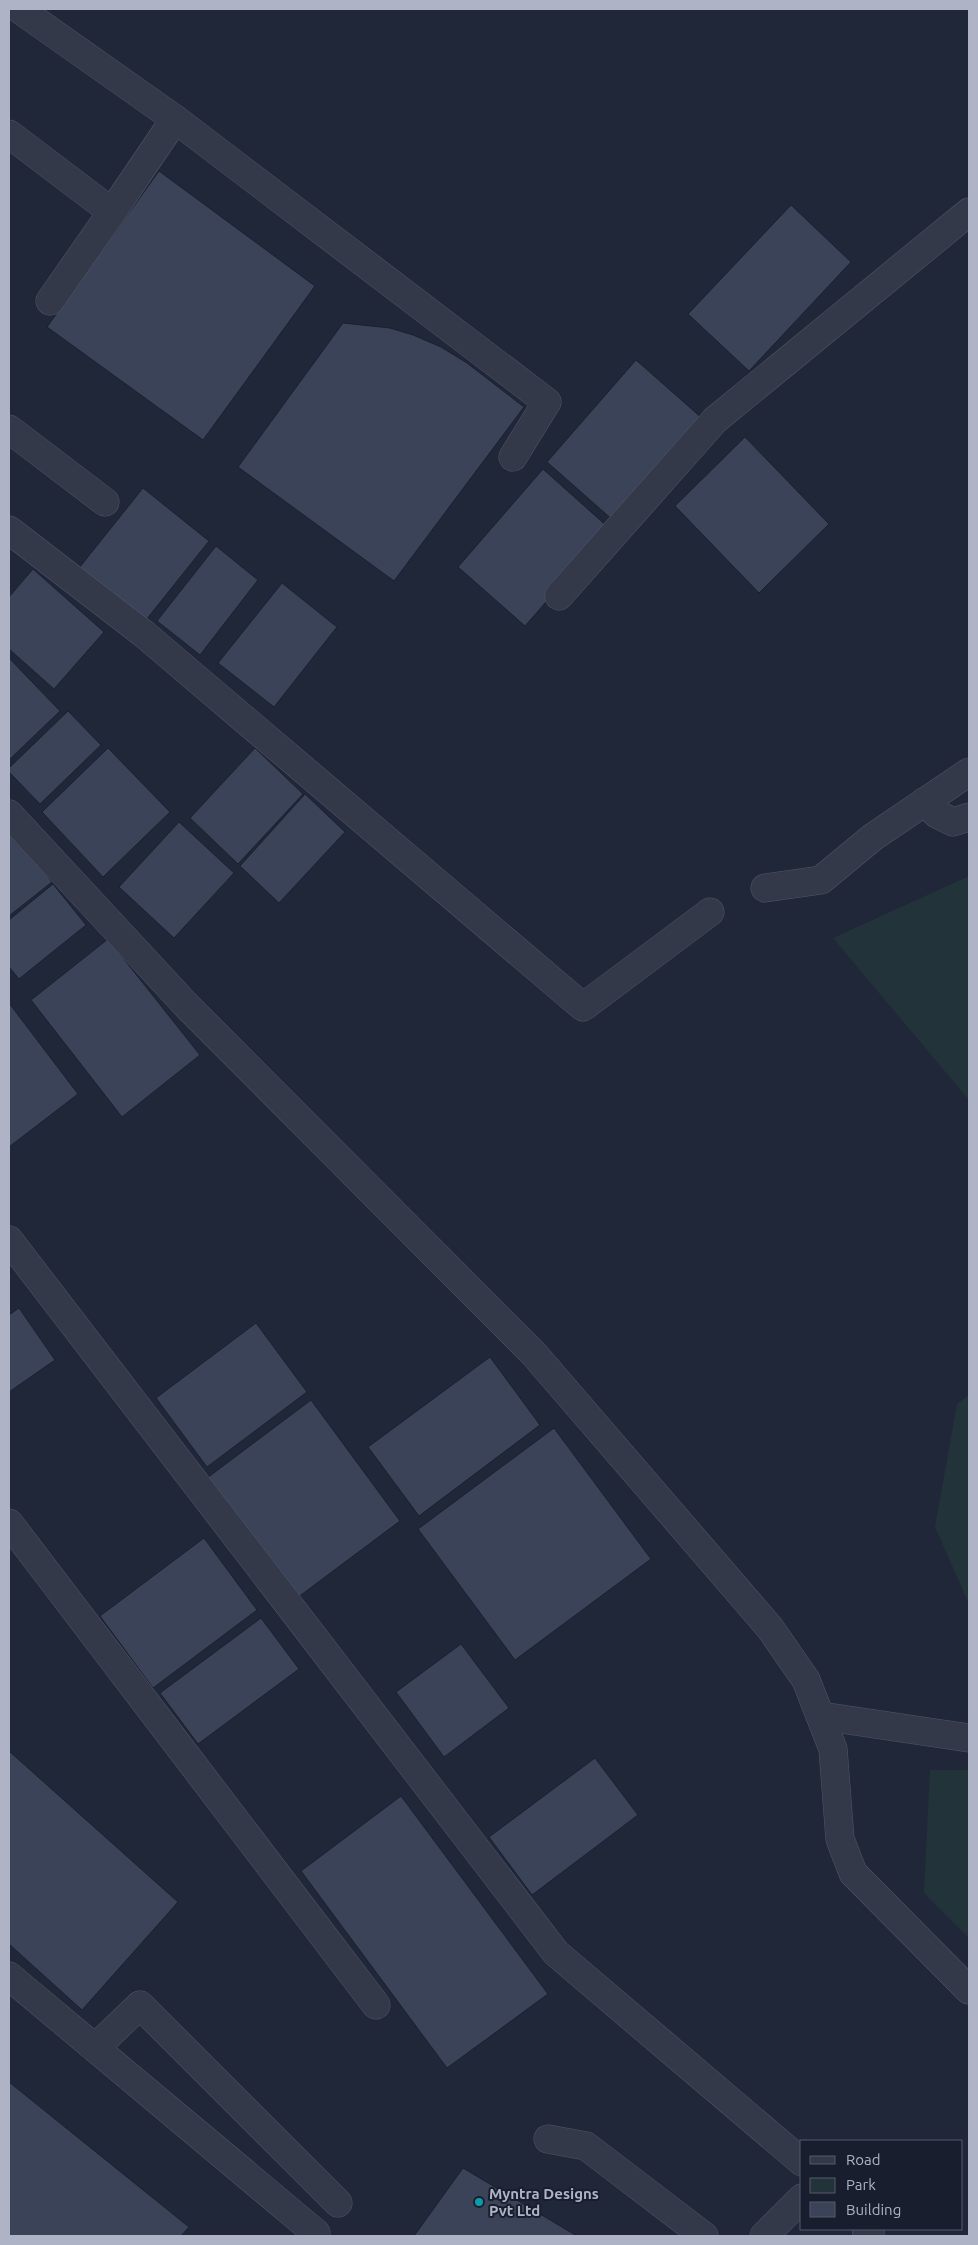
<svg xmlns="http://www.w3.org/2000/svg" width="978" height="2245" viewBox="0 0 978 2245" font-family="Ubuntu,sans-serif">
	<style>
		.green { fill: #22333a }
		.building { fill: #3b4359; stroke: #1b2030 }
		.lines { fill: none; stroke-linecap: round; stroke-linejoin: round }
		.minor-casing { stroke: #515667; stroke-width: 29 }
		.minor { stroke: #333949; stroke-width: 28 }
		.culture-dot { fill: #0f9aa8; stroke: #191e2e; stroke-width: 2 }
		.labels { text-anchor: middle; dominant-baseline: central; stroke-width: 4; stroke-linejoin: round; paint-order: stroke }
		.poi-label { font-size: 15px; font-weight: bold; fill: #aeb3c6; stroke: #191e2e; text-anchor: start }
	</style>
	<rect width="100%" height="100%" fill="#202739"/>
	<g class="green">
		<path d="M969,876V1100L833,938Z"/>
		<path d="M969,1395V1604L935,1527L957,1404Z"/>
		<path d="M930,1770H969V1938L924,1893Z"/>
	</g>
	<g class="building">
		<path d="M159,171L315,286L203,440L47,327Z"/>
		<path d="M791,205L851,262L749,371L688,314Z"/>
		<path d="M343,323L390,328L413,335L441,347L467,363L524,407L394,581L238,467Z"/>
		<path d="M636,360L704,420L615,522L547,462Z"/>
		<path d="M745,437L829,524L759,593L675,506Z"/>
		<path d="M543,469L610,529L525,626L458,567Z"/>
		<path d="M143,488L209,541L146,620L79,568Z"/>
		<path d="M216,546L258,580L200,655L157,621Z"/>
		<path d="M33,569L104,632L54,689L9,649V597Z"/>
		<path d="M282,583L337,627L274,707L218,663Z"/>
		<path d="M9,658L60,711L9,760Z"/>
		<path d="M68,711L101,745L40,804L9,772V768Z"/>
		<path d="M108,748L170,812L103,877L42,812Z"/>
		<path d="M255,748L303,794L238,864L190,818Z"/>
		<path d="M305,794L345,832L279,903L240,866Z"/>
		<path d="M179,822L234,873L174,938L119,887Z"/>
		<path d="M9,828L52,882L9,916Z"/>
		<path d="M53,884L86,925L19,979L9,967V920Z"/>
		<path d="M108,939L200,1055L122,1117L31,1000Z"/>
		<path d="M9,1003L78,1094L9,1147Z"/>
		<path d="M19,1308L55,1360L9,1392V1315Z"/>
		<path d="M256,1323L307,1392L207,1467L156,1398Z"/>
		<path d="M490,1357L540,1425L419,1516L368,1447Z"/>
		<path d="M311,1400L400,1521L297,1598L207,1478Z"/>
		<path d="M554,1428L651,1559L515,1660L418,1529Z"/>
		<path d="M204,1538L257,1610L153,1688L100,1616Z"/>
		<path d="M261,1618L299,1669L198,1744L160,1693Z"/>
		<path d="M461,1644L509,1708L444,1757L396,1692Z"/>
		<path d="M9,1751L178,1902L82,2010L9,1944Z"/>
		<path d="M595,1758L638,1815L532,1895L489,1837Z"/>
		<path d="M401,1796L548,1994L447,2068L301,1871Z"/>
		<path d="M9,2082L189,2227L181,2236H9Z"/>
		<path d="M463,2168L577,2236H414Z"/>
	</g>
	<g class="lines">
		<defs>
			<g id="minor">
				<path d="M19,9L175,119L547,402L513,457"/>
				<path d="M9,134L112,212L175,119"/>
				<path d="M50,301L112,212"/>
				<path d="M9,429L105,502"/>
				<path d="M9,530L144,634L583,1007L710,912"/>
				<path d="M559,596L715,420L969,212"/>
				<path d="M924,802L937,814L953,822L969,817"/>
				<path d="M9,814L187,1006L534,1354L770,1628L806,1680L833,1749L840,1839L853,1873L969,1990"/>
				<path d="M765,888L821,880L873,837L969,772"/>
				<path d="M9,1240L556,1953L802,2162"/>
				<path d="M9,1523L376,2005"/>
				<path d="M821,1716L969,1738"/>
				<path d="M9,1976L316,2233"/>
				<path d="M95,2048L140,2005L338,2203"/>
				<path d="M548,2139L586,2146L704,2236"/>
				<path d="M866,2229L871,2236"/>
				<path d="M764,2236L802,2198"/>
			</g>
		</defs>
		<use href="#minor" class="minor-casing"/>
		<use href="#minor" class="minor"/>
	</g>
	<circle class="culture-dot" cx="479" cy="2202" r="5"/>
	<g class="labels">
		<g class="poi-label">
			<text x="489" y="2193">Myntra Designs<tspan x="489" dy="17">Pvt Ltd</tspan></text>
		</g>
	</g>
	<rect width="978" height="2245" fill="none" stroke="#aeb3c6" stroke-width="20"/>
	<rect x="800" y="2140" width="162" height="90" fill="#191e2e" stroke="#555a6b"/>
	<rect x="810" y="2156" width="25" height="8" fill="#333949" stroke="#555a6b"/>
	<text x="846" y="2165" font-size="15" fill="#aeb3c6">Road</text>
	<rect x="810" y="2178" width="25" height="15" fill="#22333a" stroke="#555a6b"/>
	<text x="846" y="2190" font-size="15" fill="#aeb3c6">Park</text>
	<rect x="810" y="2202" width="25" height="15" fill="#3b4359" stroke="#555a6b"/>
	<text x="846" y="2215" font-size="15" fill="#aeb3c6">Building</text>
</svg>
